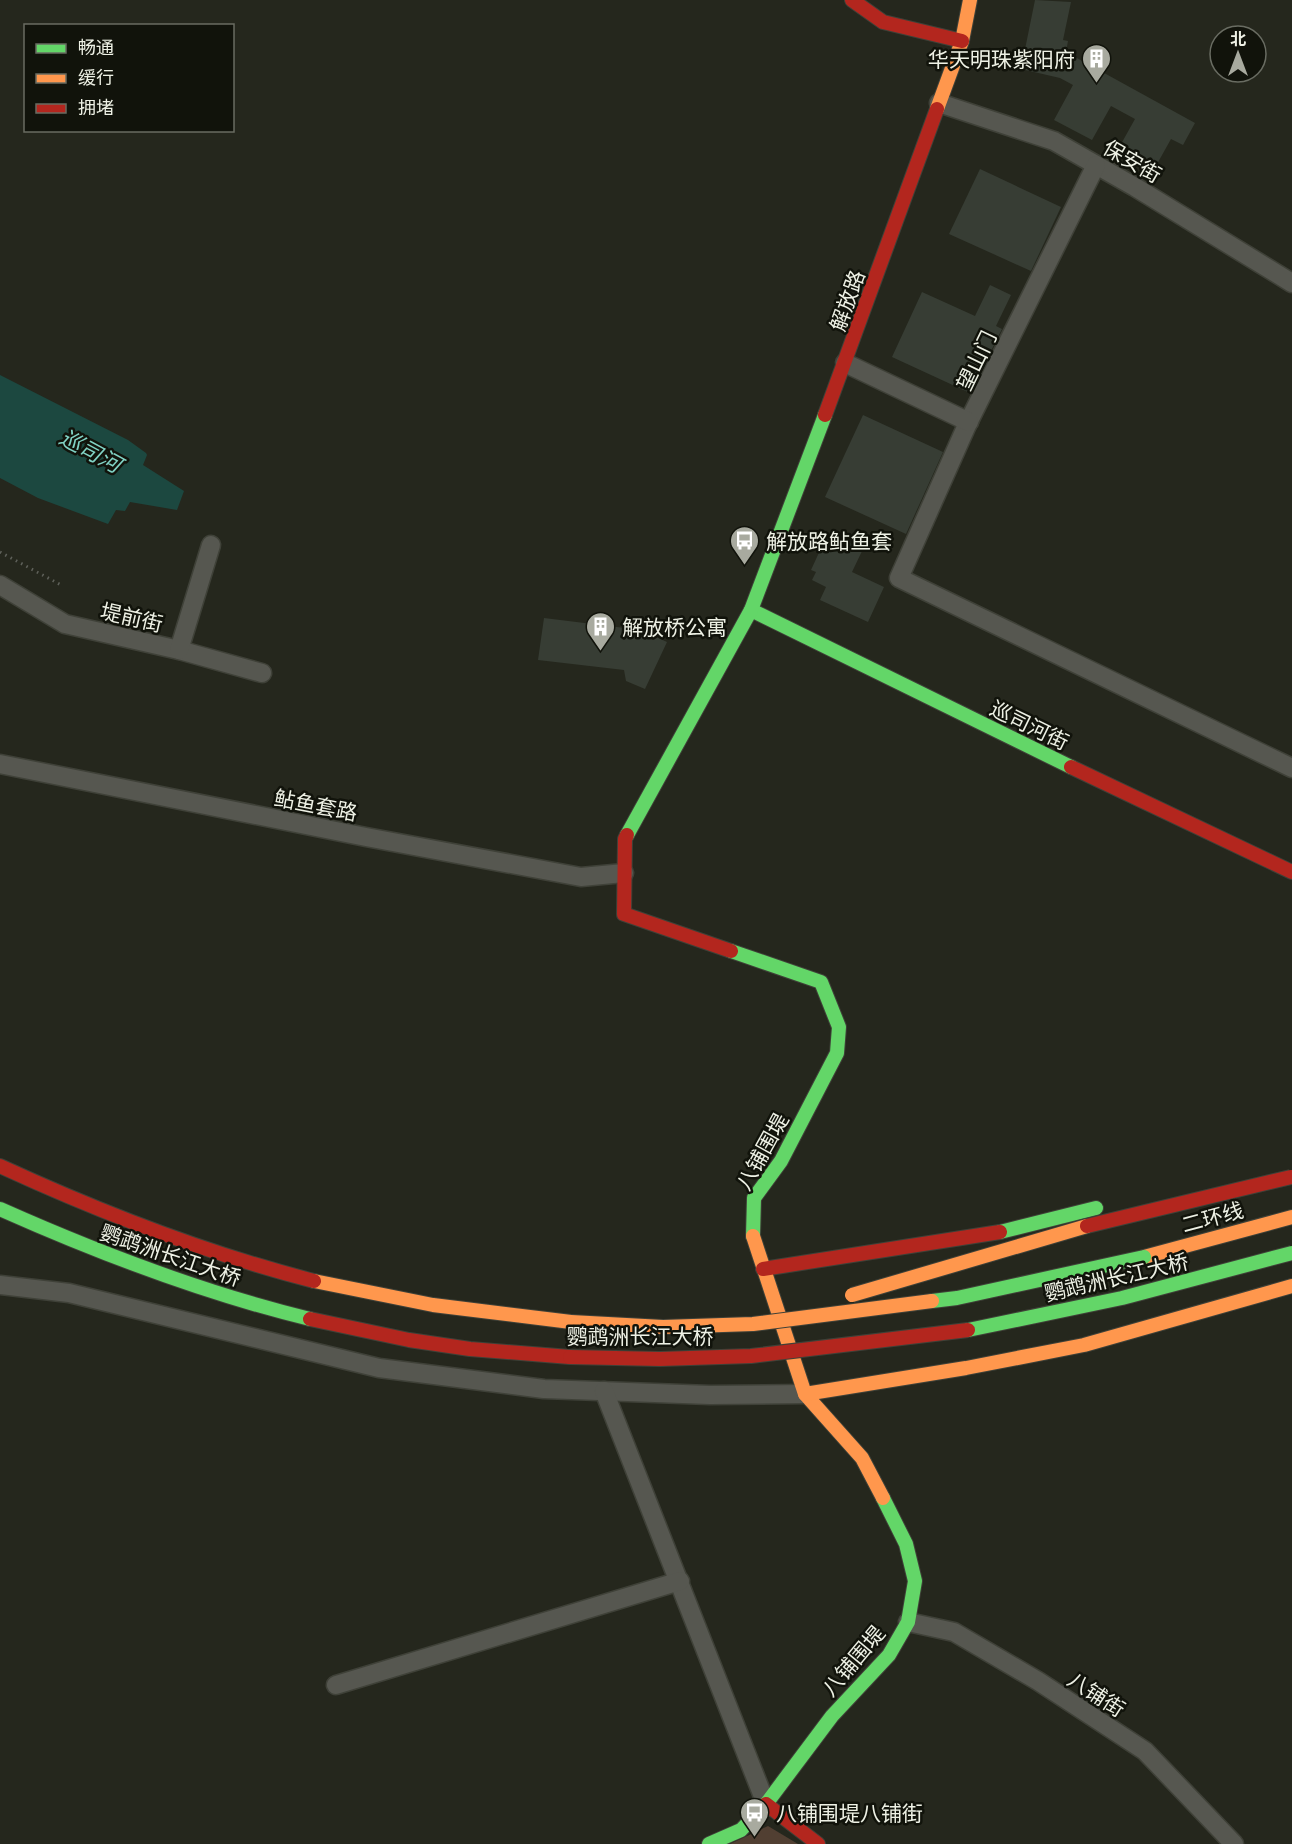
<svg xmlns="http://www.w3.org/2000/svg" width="1292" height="1844" viewBox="0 0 1292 1844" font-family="'Playfair Display','Noto Sans SC',serif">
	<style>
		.green { fill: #513f32 }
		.water { fill: #1c4840 }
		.building { fill: #373d34 }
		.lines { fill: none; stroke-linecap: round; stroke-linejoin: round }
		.street-casing { stroke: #3f4138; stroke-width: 21 }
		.fast-casing { stroke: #3f4138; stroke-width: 16 }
		.slow-casing { stroke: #3f4138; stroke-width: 16 }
		.jam-casing { stroke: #3f4138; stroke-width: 16 }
		.path { stroke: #5f615a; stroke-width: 3; stroke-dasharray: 1.5 4.5; stroke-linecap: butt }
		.street { stroke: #565750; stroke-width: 18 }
		.fast { stroke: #63d668; stroke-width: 14 }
		.slow { stroke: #ff974d; stroke-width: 14 }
		.jam { stroke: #b3261e; stroke-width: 14 }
		.fast-bridge-casing { stroke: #3f4138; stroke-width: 16; stroke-linecap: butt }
		.slow-bridge-casing { stroke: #3f4138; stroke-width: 16; stroke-linecap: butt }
		.jam-bridge-casing { stroke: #3f4138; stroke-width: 16; stroke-linecap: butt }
		.fast-bridge { stroke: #63d668; stroke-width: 14 }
		.slow-bridge { stroke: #ff974d; stroke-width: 14 }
		.jam-bridge { stroke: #b3261e; stroke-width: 14 }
		.labels { text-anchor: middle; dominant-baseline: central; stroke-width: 5; stroke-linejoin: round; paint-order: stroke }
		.poi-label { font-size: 21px; fill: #eef1e5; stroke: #11130b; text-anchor: start }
		.street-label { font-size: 21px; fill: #eef1e5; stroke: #11130b }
		.water-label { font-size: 22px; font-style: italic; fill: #81d3c5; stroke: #11130b }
	</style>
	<rect width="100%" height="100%" fill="#25271d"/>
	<path class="green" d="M768,1826L798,1844H730Z"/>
	<path class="water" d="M0,375L128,440L146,453L147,455L143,465L184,491L177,510L130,502L125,511L116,510L108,524L38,498L0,478Z"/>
	<g class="building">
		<path d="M1035,0L1071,2L1063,40L1068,41L1066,52L1195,123L1183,145L1171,139L1152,173L1116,153L1135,119L1111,106L1092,140L1054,120L1073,85L1060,78L1021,69Z"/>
		<path d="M980,169L1061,207L1031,271L949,234Z"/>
		<path d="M990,285L1011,295L996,326L1002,329L970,393L892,357L922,292L975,316Z"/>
		<path d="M863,415L943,452L906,534L825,497Z"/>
		<path d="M828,533L863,549L852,572L884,587L868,622L820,600L826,587L812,580L816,572L811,570Z"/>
		<path d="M544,618L641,630L667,642L645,689L626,681L624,670L538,660Z"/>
	</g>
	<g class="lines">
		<defs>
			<g id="street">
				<path d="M939,103L1054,141L1135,187L1292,283"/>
				<path d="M1096,165L967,425L899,578L1292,768"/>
				<path d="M845,363L969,422"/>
				<path d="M0,585L65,624L179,650L262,673"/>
				<path d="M179,650L211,545"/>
				<path d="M0,764L366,837L581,877L624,873"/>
				<path d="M0,1285L69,1293L379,1368L544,1389L710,1395L805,1394"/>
				<path d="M604,1391L766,1804"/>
				<path d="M908,1622L954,1632L1038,1681L1145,1751L1234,1844"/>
				<path d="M336,1685L680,1581"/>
			</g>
			<g id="fast">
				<path d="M751,610L1071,767"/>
				<path d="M627,835L751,610L825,415"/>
				<path d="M731,951L821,982L839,1027L837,1053L781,1161L754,1198L753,1236"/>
				<path d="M0,1209C101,1254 203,1293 310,1319"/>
				<path d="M1000,1232L1096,1208"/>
				<path d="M709,1844L741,1830L766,1804L832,1716L889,1655L908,1622L915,1581L906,1544L883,1498"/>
			</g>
			<g id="slow">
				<path d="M937,109L962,41L970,0"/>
				<path d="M753,1236L805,1394L862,1458L883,1498"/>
				<path d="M1144,1257L1292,1217"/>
				<path d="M314,1281L433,1305L571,1322"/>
				<path d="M805,1394L966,1368L1084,1345L1292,1286"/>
			</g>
			<g id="jam">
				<path d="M852,0L883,22L962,41"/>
				<path d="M825,415L937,109"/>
				<path d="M1071,767L1292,872"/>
				<path d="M627,835L625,839L624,914L731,951"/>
				<path d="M0,1166C102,1213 205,1253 314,1281"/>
				<path d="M763,1269L1000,1232"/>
				<path d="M310,1319L409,1340L470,1349L570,1357"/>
				<path d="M766,1804L818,1844"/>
			</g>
		</defs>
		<use href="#street" class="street-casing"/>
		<use href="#fast" class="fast-casing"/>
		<use href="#slow" class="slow-casing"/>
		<use href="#jam" class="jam-casing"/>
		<path class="path" d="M0,552L61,585"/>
		<use href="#street" class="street"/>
		<use href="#fast" class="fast"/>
		<use href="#slow" class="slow"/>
		<use href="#jam" class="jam"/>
		<defs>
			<g id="fast-bridge">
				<path d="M932,1301L957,1298L1144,1257"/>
				<path d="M968,1330L1122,1298L1292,1253"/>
			</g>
			<g id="slow-bridge">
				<path d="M852,1295L1087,1226"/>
				<path d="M571,1322L663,1327L753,1324L932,1301"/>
			</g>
			<g id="jam-bridge">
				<path d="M1087,1226L1291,1177"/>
				<path d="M570,1357L660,1359L751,1356L968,1330"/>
			</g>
		</defs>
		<use href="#fast-bridge" class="fast-bridge-casing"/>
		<use href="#slow-bridge" class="slow-bridge-casing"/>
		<use href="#jam-bridge" class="jam-bridge-casing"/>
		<use href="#fast-bridge" class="fast-bridge"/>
		<use href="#slow-bridge" class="slow-bridge"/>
		<use href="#jam-bridge" class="jam-bridge"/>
	</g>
	<defs>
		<symbol id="building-pin" viewBox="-11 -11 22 30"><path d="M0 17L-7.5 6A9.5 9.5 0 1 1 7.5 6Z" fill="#a8aa9f" stroke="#11130b"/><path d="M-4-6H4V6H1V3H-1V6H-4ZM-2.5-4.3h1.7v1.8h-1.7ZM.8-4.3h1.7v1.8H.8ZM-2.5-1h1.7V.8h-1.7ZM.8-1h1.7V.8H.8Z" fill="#fff"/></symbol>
		<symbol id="bus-pin" viewBox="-11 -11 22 30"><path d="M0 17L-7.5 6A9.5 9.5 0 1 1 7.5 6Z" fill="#a8aa9f" stroke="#11130b"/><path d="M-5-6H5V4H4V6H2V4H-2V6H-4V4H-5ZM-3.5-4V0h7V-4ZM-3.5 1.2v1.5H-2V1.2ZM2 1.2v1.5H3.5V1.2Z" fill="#fff"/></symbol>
	</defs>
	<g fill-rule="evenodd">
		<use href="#building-pin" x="1080" y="42" width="33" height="45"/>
		<use href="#bus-pin" x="728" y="524" width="33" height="45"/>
		<use href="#building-pin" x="584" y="610" width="33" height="45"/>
		<use href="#bus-pin" x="738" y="1796" width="33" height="45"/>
	</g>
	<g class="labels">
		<g class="poi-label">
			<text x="1075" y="58" text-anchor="end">华天明珠紫阳府</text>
			<text x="766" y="540">解放路鲇鱼套</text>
			<text x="622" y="626">解放桥公寓</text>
			<text x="776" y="1812">八铺围堤八铺街</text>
		</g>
		<g class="street-label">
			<text transform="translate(1133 160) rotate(30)">保安街</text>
			<text transform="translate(846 300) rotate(-70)">解放路</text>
			<text transform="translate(975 360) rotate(-64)">望山门</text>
			<text transform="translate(132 616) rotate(13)">堤前街</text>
			<text transform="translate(1030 724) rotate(26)">巡司河街</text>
			<text transform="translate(316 804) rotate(11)">鲇鱼套路</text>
			<text transform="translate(761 1151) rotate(-61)">八铺围堤</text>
			<text transform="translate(1212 1216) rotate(-15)">二环线</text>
			<text transform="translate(171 1254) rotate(19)">鹦鹉洲长江大桥</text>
			<text transform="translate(1116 1276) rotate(-13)">鹦鹉洲长江大桥</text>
			<text x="640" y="1335">鹦鹉洲长江大桥</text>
			<text transform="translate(852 1660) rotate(-50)">八铺围堤</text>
			<text transform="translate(1097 1693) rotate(33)">八铺街</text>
		</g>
		<g class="water-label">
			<text transform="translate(91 450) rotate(28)">巡司河</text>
		</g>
	</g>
	<rect x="24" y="24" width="210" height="108" fill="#11130b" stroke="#696c62" stroke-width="1.5"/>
	<rect x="36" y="44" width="30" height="9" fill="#63d668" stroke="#696c62" stroke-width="1.5"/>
	<text x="78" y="54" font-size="18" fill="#eef1e5">畅通</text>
	<rect x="36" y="74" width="30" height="9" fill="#ff974d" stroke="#696c62" stroke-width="1.5"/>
	<text x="78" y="84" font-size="18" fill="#eef1e5">缓行</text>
	<rect x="36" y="104" width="30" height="9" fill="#b3261e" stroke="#696c62" stroke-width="1.5"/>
	<text x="78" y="114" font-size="18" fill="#eef1e5">拥堵</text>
	<g transform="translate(1238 54)"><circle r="28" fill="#11130b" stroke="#696c62" stroke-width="1.5"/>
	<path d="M0-4.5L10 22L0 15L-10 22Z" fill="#a8aa9f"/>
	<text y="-9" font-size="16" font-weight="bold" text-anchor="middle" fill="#eef1e5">北</text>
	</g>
</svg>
